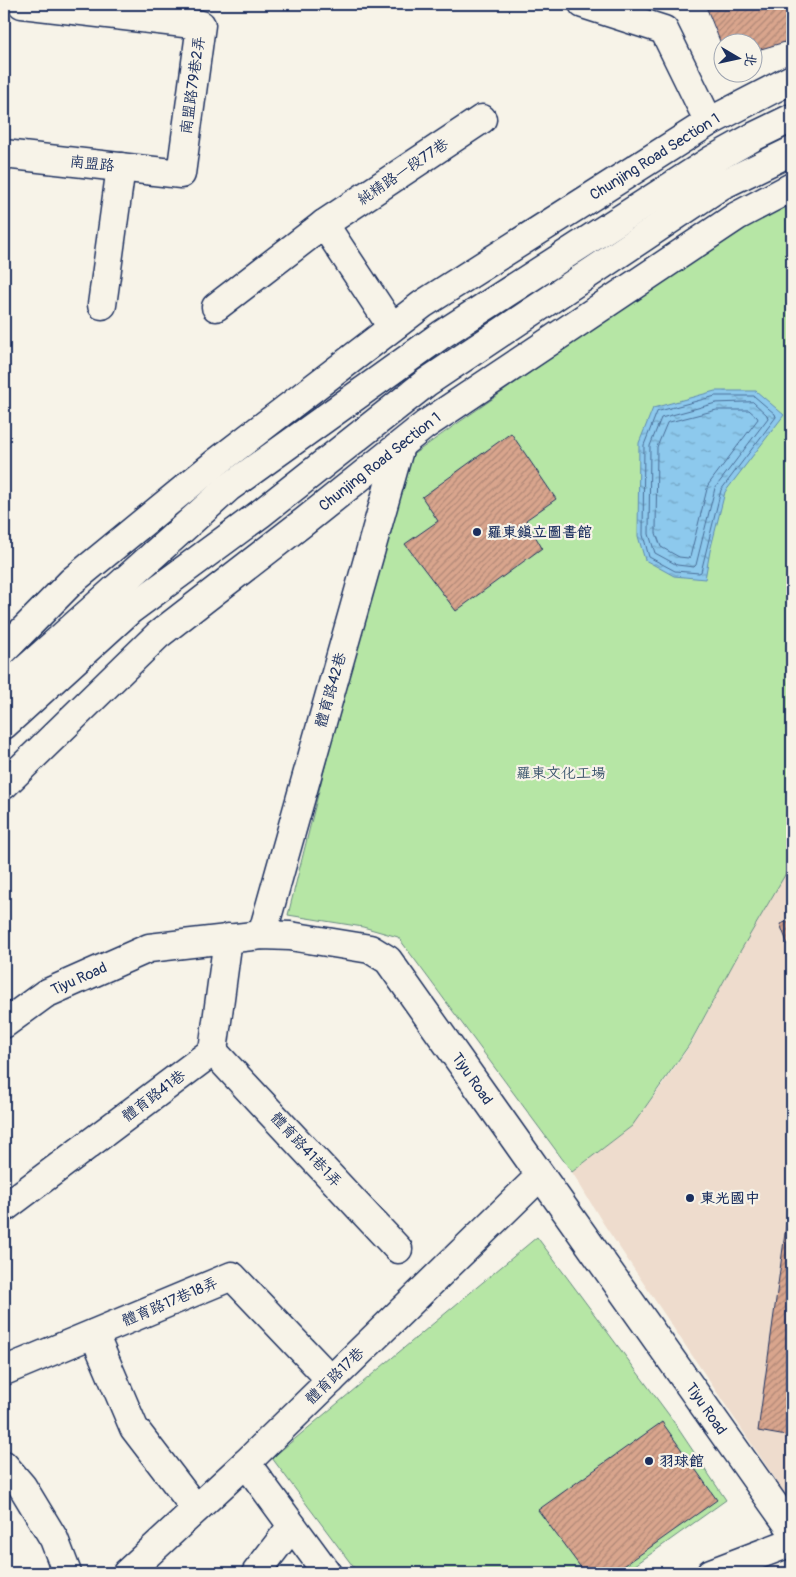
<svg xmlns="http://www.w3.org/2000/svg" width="796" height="1577" viewBox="0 0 796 1577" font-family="Pangolin,'LXGW WenKai TC',sans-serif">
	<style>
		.built { fill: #eedccd }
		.green { fill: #b6e6a5; stroke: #688a82 }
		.water { fill: url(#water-ripples); stroke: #5f8bb4 }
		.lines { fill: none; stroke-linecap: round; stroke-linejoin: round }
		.shore { stroke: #496d97; stroke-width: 1 }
		.building { fill: url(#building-hatch); stroke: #1b2f5e }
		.minor-casing { stroke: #1b2f5e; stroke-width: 31 }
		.major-casing { stroke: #1b2f5e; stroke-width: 31 }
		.minor { stroke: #f7f3e8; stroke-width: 28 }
		.major { stroke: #f7f3e8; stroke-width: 28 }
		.poi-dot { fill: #1b2f5e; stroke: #f7f3e8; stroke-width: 2 }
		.labels { text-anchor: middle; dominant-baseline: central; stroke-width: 4.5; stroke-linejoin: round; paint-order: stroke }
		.street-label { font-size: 15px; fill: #1b2f5e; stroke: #f7f3e8 }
		.poi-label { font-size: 15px; font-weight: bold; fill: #1b2f5e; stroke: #f7f3e8; text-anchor: start }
		.park-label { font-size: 15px; fill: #3a546c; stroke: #f7f3e8 }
	</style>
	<defs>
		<pattern id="water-ripples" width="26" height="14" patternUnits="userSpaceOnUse" patternTransform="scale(1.25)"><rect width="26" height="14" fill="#8dc9ed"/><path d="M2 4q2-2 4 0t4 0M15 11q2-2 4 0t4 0" fill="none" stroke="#72a4c3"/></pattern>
		<pattern id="building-hatch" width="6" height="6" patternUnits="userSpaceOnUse" patternTransform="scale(1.25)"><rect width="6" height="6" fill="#d9a58d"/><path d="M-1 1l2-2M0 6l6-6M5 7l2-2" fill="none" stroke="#af8776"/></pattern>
	</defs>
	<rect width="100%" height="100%" fill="#f7f3e8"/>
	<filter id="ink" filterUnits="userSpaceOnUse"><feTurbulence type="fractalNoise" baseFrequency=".02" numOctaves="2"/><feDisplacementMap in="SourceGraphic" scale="10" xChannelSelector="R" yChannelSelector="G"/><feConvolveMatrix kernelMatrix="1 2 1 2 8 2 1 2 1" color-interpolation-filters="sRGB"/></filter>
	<g filter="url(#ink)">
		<path class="built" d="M792,863V1504L603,1223L572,1172L632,1126L663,1084L690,1045L738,955Z"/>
		<g class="green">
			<path d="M792,204V863L738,955L689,1045L632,1126L572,1172L398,937L363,927L288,915L381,542L408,458L738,227Z"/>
			<path d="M537,1237L669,1415L726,1500L624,1573H358L272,1458Z"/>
		</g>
		<path class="water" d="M715,391H756L784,415L725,492L710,551L705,579L674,576L645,560L638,536L639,443L653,408Z"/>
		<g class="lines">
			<g class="shore">
				<path d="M716,396H754L775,414L776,417L721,490L701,572L699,573L675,571L649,557L643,535L644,445L657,412Z"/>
				<path d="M753,402L767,415L768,418L715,488L696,565L694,567L677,565L655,553L649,534L650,446L661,418L716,403Z"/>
				<path d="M717,410H749L757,417L758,419L708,485L690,557L688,558L679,557L661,547L656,533L657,447L667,423Z"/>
			</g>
		</g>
		<g class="building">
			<path d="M705,4H792V40L754,51V42H724V51Z"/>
			<path d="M511,433L556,499L526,520L542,548L456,611L405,544L438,521L422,497Z"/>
			<path d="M792,920V955L780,924Z"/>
			<path d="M792,1182V1437L758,1431Z"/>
			<path d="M662,1422L717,1500L614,1573H585L538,1510Z"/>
		</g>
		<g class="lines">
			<defs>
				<g id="minor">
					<path d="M583,4L664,30L709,122"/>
					<path d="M4,154L181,174L201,25L22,4"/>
					<path d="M324,224L392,327"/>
					<path d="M102,305L121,167"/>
					<path d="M216,307L324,224L482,119"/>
					<path d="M262,935L400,446"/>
					<path d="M4,1024L45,994L149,948L262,935L290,936L370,949L388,960L792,1530"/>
					<path d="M213,1051L398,1249"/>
					<path d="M4,1208L213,1051L228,938"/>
					<path d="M94,1334L134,1428L196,1509"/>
					<path d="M4,1371L232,1276L331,1380"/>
					<path d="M246,1463L327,1573"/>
					<path d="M4,1465L22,1486L54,1539L67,1573"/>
					<path d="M127,1573L246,1463L540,1176"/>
					<path d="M256,1573L292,1526"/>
					<path d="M711,1573L792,1542"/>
				</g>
				<g id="major">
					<path d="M4,650L72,581L217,462L423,304L709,122L792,79"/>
					<path d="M4,689L228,488L441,335L712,160L755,136L792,118"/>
					<path d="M4,725L130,610L260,514L427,382L720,186L792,151"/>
					<path d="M4,785L158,635L305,521L425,425L737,216L792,187"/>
				</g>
			</defs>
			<use href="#minor" class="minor-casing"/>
			<use href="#major" class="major-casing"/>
			<use href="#minor" class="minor"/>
			<use href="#major" class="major"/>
		</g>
	</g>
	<g class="poi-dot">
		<circle cx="477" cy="532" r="5"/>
		<circle cx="690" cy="1198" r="5"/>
		<circle cx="649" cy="1461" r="5"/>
	</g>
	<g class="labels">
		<g class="street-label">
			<text transform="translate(193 85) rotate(-82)">南盟路79巷2弄</text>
			<text transform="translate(655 157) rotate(-32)">Chunjing Road Section 1</text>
			<text transform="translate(92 164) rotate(6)">南盟路</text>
			<text transform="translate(403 172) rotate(-34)">純精路一段77巷</text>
			<text transform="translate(380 462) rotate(-38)">Chunjing Road Section 1</text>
			<text transform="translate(331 690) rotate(-74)">體育路42巷</text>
			<text transform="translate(79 979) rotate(-24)">Tiyu Road</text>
			<text transform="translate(472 1079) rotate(55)">Tiyu Road</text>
			<text transform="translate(154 1096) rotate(-37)">體育路41巷</text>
			<text transform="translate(306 1150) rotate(47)">體育路41巷1弄</text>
			<text transform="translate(170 1302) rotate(-23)">體育路17巷18弄</text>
			<text transform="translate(335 1376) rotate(-44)">體育路17巷</text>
			<text transform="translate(706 1409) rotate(55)">Tiyu Road</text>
		</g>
		<g class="poi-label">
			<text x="487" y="532">羅東鎮立圖書館</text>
			<text x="700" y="1198">東光國中</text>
			<text x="659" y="1461">羽球館</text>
		</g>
		<g class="park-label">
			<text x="561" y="773">羅東文化工場</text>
		</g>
	</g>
	<rect width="796" height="1577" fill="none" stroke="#f7f3e8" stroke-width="20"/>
	<rect x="10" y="10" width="776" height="1557" fill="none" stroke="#1b2f5e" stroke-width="2" filter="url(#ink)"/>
	<g transform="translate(738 58) rotate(99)"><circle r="24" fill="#f7f3e8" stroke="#9fa5b1"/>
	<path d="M0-4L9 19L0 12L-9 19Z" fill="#1b2f5e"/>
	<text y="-8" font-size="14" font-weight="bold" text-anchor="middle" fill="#1b2f5e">北</text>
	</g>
</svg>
